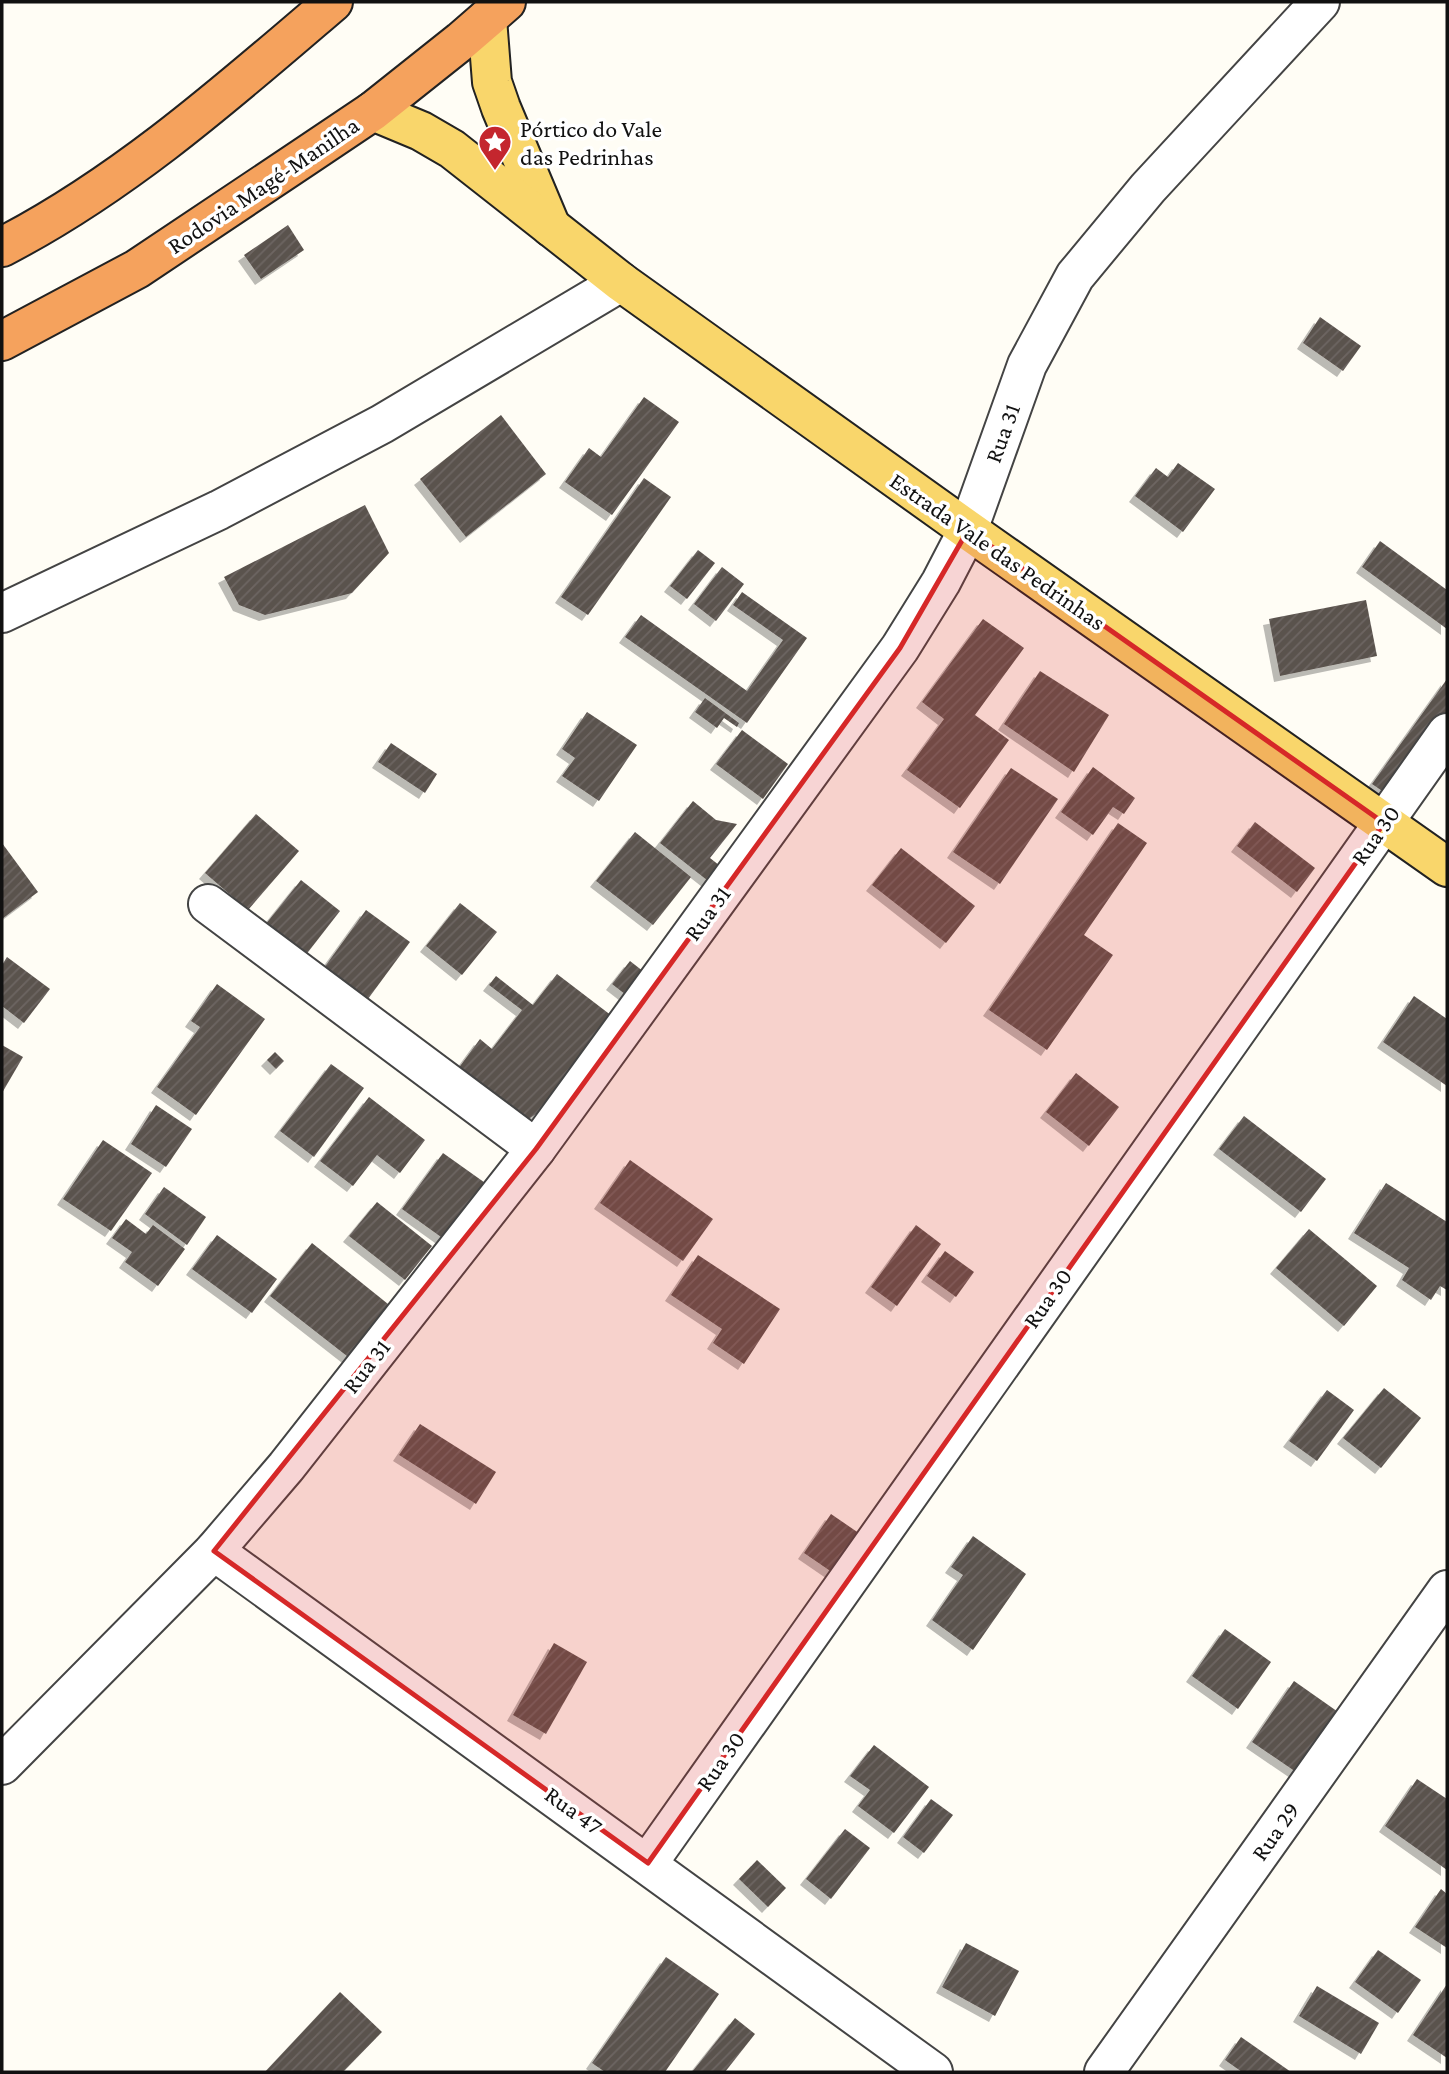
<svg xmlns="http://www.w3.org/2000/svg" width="1449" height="2074" viewBox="0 0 1449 2074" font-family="'Crimson Pro',serif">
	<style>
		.building { fill: url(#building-hatch); filter: url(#shadow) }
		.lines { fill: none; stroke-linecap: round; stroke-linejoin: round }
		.minor-casing { stroke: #444; stroke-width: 42 }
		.major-casing { stroke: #222; stroke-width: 42 }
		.highway-casing { stroke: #222; stroke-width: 42 }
		.minor { stroke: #fff; stroke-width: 38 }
		.major { stroke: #f9d66b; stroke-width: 38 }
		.highway { stroke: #f5a25d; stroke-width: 38 }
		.marked { fill: #d62828; fill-opacity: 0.2; stroke: #d62828; stroke-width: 5; stroke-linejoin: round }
		.labels { text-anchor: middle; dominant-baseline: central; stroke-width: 7; stroke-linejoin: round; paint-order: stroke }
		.poi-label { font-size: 24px; fill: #111; stroke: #fff; text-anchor: start }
		.street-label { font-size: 24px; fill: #111; stroke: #fff }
	</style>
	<defs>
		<pattern id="building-hatch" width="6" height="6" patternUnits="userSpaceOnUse" patternTransform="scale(1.75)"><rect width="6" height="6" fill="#5a524d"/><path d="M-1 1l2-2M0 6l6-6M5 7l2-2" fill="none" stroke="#6d6662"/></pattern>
		<filter id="shadow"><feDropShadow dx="-6" dy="6" stdDeviation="0" flood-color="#0004"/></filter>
	</defs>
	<rect width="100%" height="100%" fill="#fffdf5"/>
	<g class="building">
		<path d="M288,225L304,250L261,279L244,255Z"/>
		<path d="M1320,317L1361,346L1343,371L1303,343Z"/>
		<path d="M644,397L679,422L612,515L565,482L589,448L601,457Z"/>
		<path d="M501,415L546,474L466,537L420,479Z"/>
		<path d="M1178,463L1215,489L1183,532L1135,496L1156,468L1168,477Z"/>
		<path d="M644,478L671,497L588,615L561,597Z"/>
		<path d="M365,505L389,553L352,593L265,615L239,605L224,577Z"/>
		<path d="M1380,541L1447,590V629L1362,567Z"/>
		<path d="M698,550L715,563L687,599L670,586Z"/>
		<path d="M722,567L744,584L716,621L694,604Z"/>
		<path d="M742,592L807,638L747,723L625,637L641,615L747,691L783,640L733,605Z"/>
		<path d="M1366,600L1377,656L1280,676L1269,619Z"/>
		<path d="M983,619L1024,648L975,715L1009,740L960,808L907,770L944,719L922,702Z"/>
		<path d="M1040,671L1109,715L1074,772L1004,724Z"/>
		<path d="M1447,679V719L1391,797L1372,784Z"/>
		<path d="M705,698L739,723L737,727L724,718L717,728L695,712Z"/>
		<path d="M587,712L637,745L599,801L562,776L575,758L562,749Z"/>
		<path d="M742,730L788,764L763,799L716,764Z"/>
		<path d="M391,743L437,774L425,793L378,762Z"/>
		<path d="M1093,767L1135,798L1124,814L1113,807L1093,835L1061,812Z"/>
		<path d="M1011,768L1058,799L1000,884L953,852Z"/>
		<path d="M693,801L716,820L737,824L710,858L729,873L717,888L660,843Z"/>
		<path d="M256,814L299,851L248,910L205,873Z"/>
		<path d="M1255,822L1315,868L1297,892L1237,846Z"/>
		<path d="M1118,823L1147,843L1084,935L1113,955L1047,1050L989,1010Z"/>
		<path d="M635,832L691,877L653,925L596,881Z"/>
		<path d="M2,843L38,892L2,919Z"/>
		<path d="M901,848L975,906L946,943L872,885Z"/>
		<path d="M301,880L340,911L305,956L265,925Z"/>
		<path d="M460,903L497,932L462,975L426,946Z"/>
		<path d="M366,910L410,942L365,1003L321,972Z"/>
		<path d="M7,957L50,989L24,1023L2,1006V965Z"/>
		<path d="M630,961L653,979L635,1002L612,984Z"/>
		<path d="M557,974L612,1016L539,1112L521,1124L455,1073L480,1039L492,1049L522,1010L489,985L496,976L533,1005Z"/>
		<path d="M217,984L265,1019L196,1115L157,1087L200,1027L191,1021Z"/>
		<path d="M1414,996L1447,1019V1086L1383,1042Z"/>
		<path d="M2,1045L23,1057L2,1093Z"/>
		<path d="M275,1052L284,1061L276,1069L267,1060Z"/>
		<path d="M331,1064L364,1088L314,1157L280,1131Z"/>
		<path d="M1076,1073L1119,1107L1089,1146L1046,1112Z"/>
		<path d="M369,1097L425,1140L400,1173L377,1155L353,1186L320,1161Z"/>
		<path d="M156,1105L192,1129L166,1167L131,1144Z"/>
		<path d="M1244,1116L1326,1179L1301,1212L1219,1149Z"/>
		<path d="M103,1140L152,1173L111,1231L63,1199Z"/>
		<path d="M443,1153L488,1185L448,1242L402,1209Z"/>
		<path d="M630,1160L713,1219L683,1261L600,1203Z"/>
		<path d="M1386,1183L1447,1222V1290L1440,1286L1431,1300L1402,1280L1409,1268L1354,1233Z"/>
		<path d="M164,1187L206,1217L187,1245L145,1214Z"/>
		<path d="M377,1202L432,1246L405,1280L349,1236Z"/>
		<path d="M126,1219L146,1234L153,1225L185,1249L158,1286L125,1262L132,1252L112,1238Z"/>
		<path d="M916,1225L941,1244L897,1306L871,1287Z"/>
		<path d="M1309,1229L1377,1286L1344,1326L1276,1268Z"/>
		<path d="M217,1235L277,1279L252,1313L192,1269Z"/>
		<path d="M312,1243L393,1308L352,1360L270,1296Z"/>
		<path d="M945,1251L974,1272L956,1297L927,1276Z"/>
		<path d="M698,1255L780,1309L744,1364L713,1343L722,1329L671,1295Z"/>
		<path d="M1384,1388L1421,1418L1381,1468L1343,1438Z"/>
		<path d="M1327,1390L1354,1410L1317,1461L1289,1441Z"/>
		<path d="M420,1424L496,1472L476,1504L399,1455Z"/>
		<path d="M831,1514L866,1538L839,1577L804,1553Z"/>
		<path d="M973,1536L1026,1574L973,1650L932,1620L963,1575L951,1567Z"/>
		<path d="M1225,1629L1271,1662L1238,1709L1192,1676Z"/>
		<path d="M554,1643L587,1662L546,1734L513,1715Z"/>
		<path d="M1294,1681L1341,1714L1299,1774L1252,1742Z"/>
		<path d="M874,1745L929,1787L894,1833L858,1806L870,1790L850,1776Z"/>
		<path d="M1417,1779L1447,1799V1870L1385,1826Z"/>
		<path d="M931,1799L953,1815L924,1853L903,1837Z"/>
		<path d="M845,1829L870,1848L831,1899L806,1879Z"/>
		<path d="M757,1860L786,1888L768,1907L739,1879Z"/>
		<path d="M1441,1889L1447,1894V1948L1415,1927Z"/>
		<path d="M966,1943L1019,1971L995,2016L942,1987Z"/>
		<path d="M1378,1950L1421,1980L1398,2013L1355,1982Z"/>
		<path d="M666,1957L719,1994L665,2072H605L592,2063Z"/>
		<path d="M1447,1984V2058L1413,2035Z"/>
		<path d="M1317,1986L1379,2023L1361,2054L1299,2016Z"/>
		<path d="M340,1992L382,2032L343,2072H265Z"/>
		<path d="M735,2018L755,2034L725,2072H692Z"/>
		<path d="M1241,2037L1291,2072H1242L1225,2060Z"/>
	</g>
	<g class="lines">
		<defs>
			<g id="minor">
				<path d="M2,613L219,510L382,424L621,282"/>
				<path d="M208,904L536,1149"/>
				<path d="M214,1551L933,2072"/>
				<path d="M2,1765L214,1551L286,1467L536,1149L900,648L941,582L968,530L1027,365L1075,276L1148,188L1320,2"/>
				<path d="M648,1863L1447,733"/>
				<path d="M1104,2072L1447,1590"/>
			</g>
			<g id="major">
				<path d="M487,19L492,82L501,108L551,227"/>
				<path d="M373,111L421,131L452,149L621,282L968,530L1447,867"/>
			</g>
			<g id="highway">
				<path d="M2,247C124,184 229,91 333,2"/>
				<path d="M2,341L137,269L303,158L373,111L461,41L506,2"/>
			</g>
		</defs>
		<use href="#minor" class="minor-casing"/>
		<use href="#major" class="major-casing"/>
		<use href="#highway" class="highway-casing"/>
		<use href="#minor" class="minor"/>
		<use href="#major" class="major"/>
		<use href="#highway" class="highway"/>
	</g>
	<path class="marked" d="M968,530L1384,823L648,1863L214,1551L536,1149L900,648Z"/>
	<defs>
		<symbol id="sight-pin" viewBox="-11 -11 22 30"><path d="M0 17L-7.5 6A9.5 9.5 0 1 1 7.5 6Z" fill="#c4262e" stroke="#fff"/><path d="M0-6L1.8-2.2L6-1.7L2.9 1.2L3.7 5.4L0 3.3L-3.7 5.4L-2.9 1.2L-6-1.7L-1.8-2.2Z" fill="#fff"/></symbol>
	</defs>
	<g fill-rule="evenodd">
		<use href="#sight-pin" x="476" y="123" width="38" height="52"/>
	</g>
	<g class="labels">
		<g class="poi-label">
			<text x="520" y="128">Pórtico do Vale<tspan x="520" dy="28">das Pedrinhas</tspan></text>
		</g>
		<g class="street-label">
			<text transform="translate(263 185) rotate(-34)">Rodovia Magé-Manilha</text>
			<text transform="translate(1002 433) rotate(-70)">Rua 31</text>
			<text transform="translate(998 551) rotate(35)">Estrada Vale das Pedrinhas</text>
			<text transform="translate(1375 835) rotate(-55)">Rua 30</text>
			<text transform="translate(707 913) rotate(-54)">Rua 31</text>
			<text transform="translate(1047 1298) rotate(-55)">Rua 30</text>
			<text transform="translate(366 1366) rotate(-52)">Rua 31</text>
			<text transform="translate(720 1761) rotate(-55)">Rua 30</text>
			<text transform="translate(574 1810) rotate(36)">Rua 47</text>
			<text transform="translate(1275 1831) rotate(-55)">Rua 29</text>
		</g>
	</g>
	<rect width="1449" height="2074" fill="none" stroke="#111111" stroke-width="7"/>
</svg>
